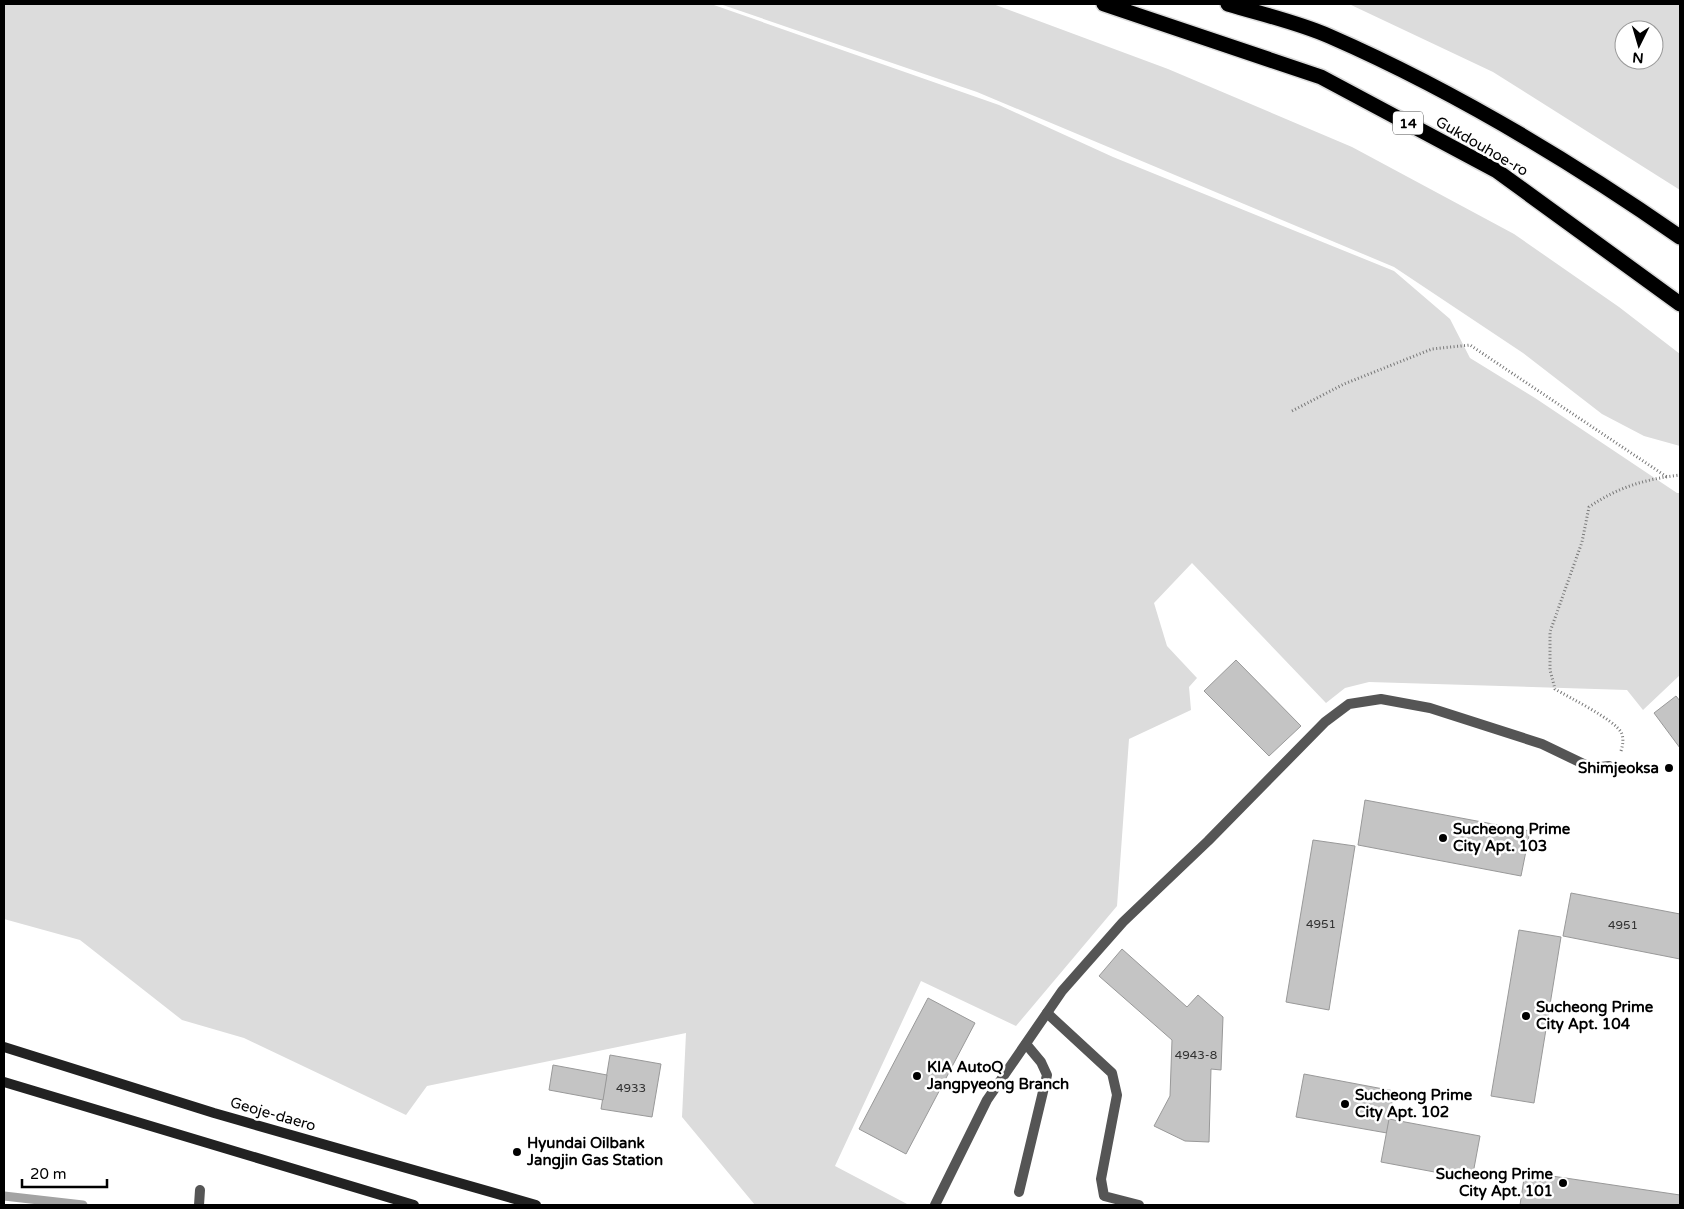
<svg xmlns="http://www.w3.org/2000/svg" width="1684" height="1209" viewBox="0 0 1684 1209" font-family="'Varela Round',sans-serif">
	<style>
		.green { fill: #dcdcdc; fill-rule: evenodd }
		.lines { fill: none; stroke-linecap: round; stroke-linejoin: round }
		.stream { stroke: #a3a3a3; stroke-width: 9 }
		.building { fill: #c4c4c4; stroke: #999 }
		.highway-casing { stroke: #dbdbdb; stroke-width: 18 }
		.path { stroke: #777; stroke-width: 3; stroke-dasharray: 1 2.5; stroke-linecap: butt }
		.lane { stroke: #555; stroke-width: 10 }
		.street { stroke: #555; stroke-width: 10 }
		.secondary { stroke: #222; stroke-width: 10 }
		.highway { stroke: #000; stroke-width: 15 }
		.poi-dot { fill: #000; stroke: #fff; stroke-width: 2 }
		.labels { text-anchor: middle; dominant-baseline: central; stroke-width: 5; stroke-linejoin: round; paint-order: stroke }
		.number-label { font-size: 12px; fill: #313131 }
		.shield { fill: #fff; stroke: #4c4c4c; stroke-width: 1 }
		.shield-label { font-size: 14px; font-weight: bold; fill: #000 }
		.street-label { font-size: 15px; fill: #000; stroke: #fff }
		.poi-label { font-size: 15px; font-weight: bold; fill: #000; stroke: #fff; text-anchor: start }
	</style>
	<rect width="100%" height="100%" fill="#fff"/>
	<g class="green">
		<path d="M4,4H711L999,105L1113,157L1394,271L1450,319L1470,358L1535,398L1677,493H1680V675L1643,710L1627,690L1369,682L1345,688L1326,703L1192,563L1154,603L1167,646L1197,678L1189,687L1191,710L1129,739L1117,906L1016,1026L921,981L835,1166L909,1205H755L682,1117L686,1033L427,1086L406,1115L244,1038L182,1020L80,940L4,919Z"/>
		<path d="M720,4H993L1168,69L1352,147L1514,234L1619,307L1680,354V446L1644,436L1602,414L1523,353L1394,267L977,92Z"/>
		<path d="M1349,4H1680V190L1493,72ZM1624,30H1654V60H1624Z"/>
	</g>
	<g class="lines">
		<path class="stream" d="M4,1196L83,1205"/>
	</g>
	<g class="building">
		<path d="M1236,660L1301,726L1269,756L1204,691Z"/>
		<path d="M1676,696L1680,701V748L1654,713Z"/>
		<path d="M1365,800L1530,831L1521,876L1358,845Z"/>
		<path d="M1313,840L1355,846L1329,1010L1286,1002Z"/>
		<path d="M1571,893L1680,914V959L1563,936Z"/>
		<path d="M1519,930L1561,937L1534,1103L1491,1096Z"/>
		<path d="M1122,949L1187,1007L1198,995L1223,1017L1221,1070L1211,1069L1209,1142L1185,1141L1154,1126L1170,1096L1172,1040L1099,976Z"/>
		<path d="M928,998L975,1023L906,1154L859,1129Z"/>
		<path d="M610,1055L661,1064L652,1117L601,1109Z"/>
		<path d="M553,1065L607,1075L603,1100L549,1090Z"/>
		<path d="M1304,1074L1394,1091L1387,1133L1296,1117Z"/>
		<path d="M1389,1119L1480,1136L1472,1179L1381,1162Z"/>
		<path d="M1525,1172L1680,1195V1205H1520Z"/>
	</g>
	<g class="lines">
		<defs>
			<g id="highway">
				<path d="M1104,4L1321,77L1497,171L1680,304"/>
				<path d="M1228,4C1261,14 1297,22 1329,36C1453,90 1569,160 1680,237"/>
			</g>
		</defs>
		<use href="#highway" class="highway-casing"/>
		<g class="path">
			<path d="M1292,411L1344,384L1432,349L1470,345L1667,477"/>
			<path d="M1621,751C1623,744 1624,738 1621,732C1613,719 1570,698 1555,689L1550,670V632L1582,542L1589,507C1618,487 1646,479 1680,475"/>
		</g>
		<g class="lane">
			<path d="M1047,1013L1112,1073L1117,1095L1101,1179L1104,1196L1139,1205"/>
			<path d="M1019,1192L1047,1075L1041,1062L1026,1044"/>
			<path d="M199,1205L200,1190"/>
		</g>
		<path class="street" d="M935,1205L987,1100L1062,991L1123,922L1208,841L1325,722L1349,704L1381,699L1430,708L1542,744L1592,768L1609,766"/>
		<g class="secondary">
			<path d="M4,1047L214,1113L536,1205"/>
			<path d="M4,1082L414,1205"/>
		</g>
		<use href="#highway" class="highway"/>
	</g>
	<g class="poi-dot">
		<circle cx="1669" cy="768" r="5"/>
		<circle cx="1443" cy="838" r="5"/>
		<circle cx="1526" cy="1016" r="5"/>
		<circle cx="917" cy="1076" r="5"/>
		<circle cx="1345" cy="1104" r="5"/>
		<circle cx="517" cy="1152" r="5"/>
		<circle cx="1563" cy="1183" r="5"/>
	</g>
	<g class="labels">
		<g class="number-label">
			<text x="1321" y="924">4951</text>
			<text x="1623" y="925">4951</text>
			<text x="1196" y="1055">4943-8</text>
			<text x="631" y="1088">4933</text>
		</g>
		<rect class="shield" x="1393" y="111.5" width="30" height="23" rx="4"/>
		<g class="shield-label">
			<text x="1408" y="123">14</text>
		</g>
		<g class="street-label">
			<text transform="translate(1482 146) rotate(30)">Gukdouhoe-ro</text>
			<text transform="translate(273 1114) rotate(16)">Geoje-daero</text>
		</g>
		<g class="poi-label">
			<text x="1659" y="768" text-anchor="end">Shimjeoksa</text>
			<text x="1453" y="829">Sucheong Prime<tspan x="1453" dy="17">City Apt. 103</tspan></text>
			<text x="1536" y="1007">Sucheong Prime<tspan x="1536" dy="17">City Apt. 104</tspan></text>
			<text x="927" y="1067">KIA AutoQ<tspan x="927" dy="17">Jangpyeong Branch</tspan></text>
			<text x="1355" y="1095">Sucheong Prime<tspan x="1355" dy="17">City Apt. 102</tspan></text>
			<text x="527" y="1143">Hyundai Oilbank<tspan x="527" dy="17">Jangjin Gas Station</tspan></text>
			<text x="1553" y="1174" text-anchor="end">Sucheong Prime<tspan x="1553" dy="17">City Apt. 101</tspan></text>
		</g>
	</g>
	<rect width="1684" height="1209" fill="none" stroke="#000000" stroke-width="10"/>
	<g transform="translate(1639 45) rotate(185)"><circle r="24" fill="#ffffff" stroke="#999999"/>
	<path d="M0-4L9 19L0 12L-9 19Z" fill="#000000"/>
	<text y="-8" font-size="14" font-weight="bold" text-anchor="middle" fill="#000000">N</text>
	</g>
	<path d="M22 1179v8h85v-8" fill="none" stroke="#000000" stroke-width="2.5"/>
	<text x="30" y="1179" font-size="15" fill="#000000" stroke="#ffffff" stroke-width="4" paint-order="stroke">20 m</text>
</svg>
